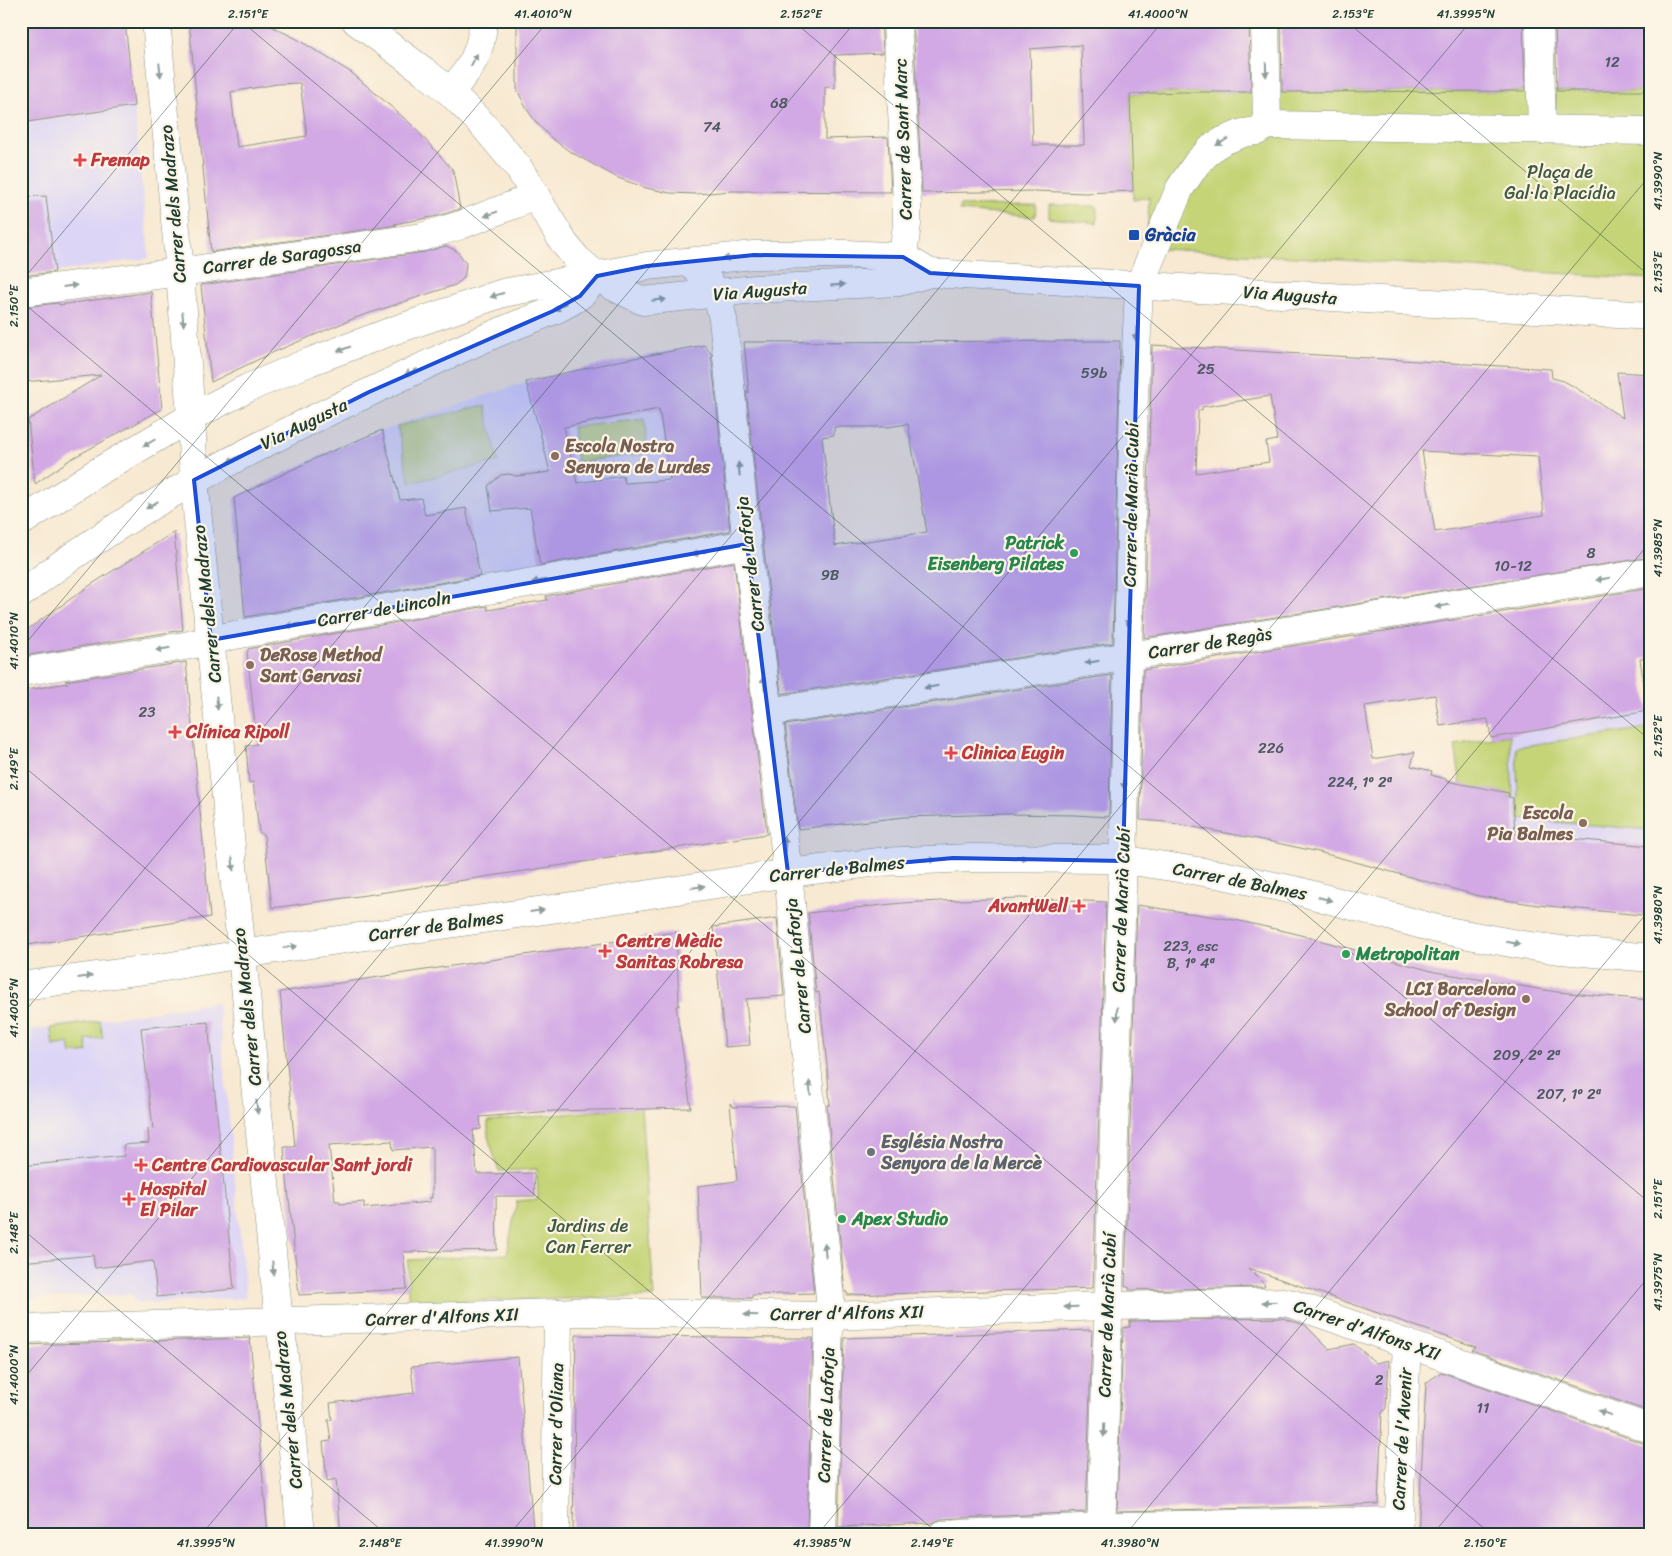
<svg xmlns="http://www.w3.org/2000/svg" width="1672" height="1556" viewBox="0 0 1672 1556" font-family="Sriracha,sans-serif">
	<style>
		.built { fill: #ddd5f6 }
		.green { fill: #c4d477; stroke: #728856 }
		.building { fill: #d2a9e5; fill-rule: evenodd }
		.lines { fill: none; stroke-linecap: round; stroke-linejoin: round }
		.street-casing { stroke: #8c9383; stroke-width: 29 }
		.secondary-casing { stroke: #8c9383; stroke-width: 29 }
		.street { stroke: #fff; stroke-width: 28 }
		.secondary { stroke: #fff; stroke-width: 28 }
		.oneway { fill: #8f9e9a }
		.marked { fill: #1d4ed8; fill-opacity: 0.2; stroke: #1d4ed8; stroke-width: 4; stroke-linejoin: round }
		.ticks { fill: none; stroke: #1f3d34; stroke-width: 1; stroke-opacity: 0.45 }
		.health-dot { fill: #e0444e; stroke: #fcf5e5; stroke-width: 2 }
		.transit-dot { fill: #1a4fb4; stroke: #fcf5e5; stroke-width: 2 }
		.education-dot { fill: #8d6e63; stroke: #fcf5e5; stroke-width: 2 }
		.leisure-dot { fill: #2e9e5b; stroke: #fcf5e5; stroke-width: 2 }
		.worship-dot { fill: #6b7280; stroke: #fcf5e5; stroke-width: 2 }
		.labels { text-anchor: middle; dominant-baseline: central; stroke-width: 4.5; stroke-linejoin: round; paint-order: stroke }
		.number-label { font-size: 15px; fill: #4c5860 }
		.street-label { font-size: 18px; fill: #1f3d34; stroke: #fcf5e5 }
		.health-label { font-size: 18px; font-weight: bold; fill: #be3a42; stroke: #fcf5e5; text-anchor: start }
		.park-label { font-size: 18px; fill: #405b41; stroke: #fcf5e5 }
		.transit-label { font-size: 18px; font-weight: bold; fill: #164399; stroke: #fcf5e5; text-anchor: start }
		.education-label { font-size: 18px; font-weight: bold; fill: #785e54; stroke: #fcf5e5; text-anchor: start }
		.leisure-label { font-size: 18px; font-weight: bold; fill: #27864d; stroke: #fcf5e5; text-anchor: start }
		.worship-label { font-size: 18px; font-weight: bold; fill: #5b616d; stroke: #fcf5e5; text-anchor: start }
		.neatline { fill: none; stroke: #1f3d34; stroke-width: 2 }
		.ticks-label { font-size: 12px; text-anchor: middle; fill: #1f3d34 }
	</style>
	<rect width="100%" height="100%" fill="#fcf5e5"/>
	<filter id="ink" filterUnits="userSpaceOnUse"><feTurbulence type="fractalNoise" baseFrequency=".02" numOctaves="2"/><feDisplacementMap in="SourceGraphic" scale="10" xChannelSelector="R" yChannelSelector="G"/><feConvolveMatrix kernelMatrix="1 2 1 2 8 2 1 2 1" color-interpolation-filters="sRGB"/></filter>
	<filter id="wash" filterUnits="userSpaceOnUse"><feTurbulence type="fractalNoise" baseFrequency=".0096" numOctaves="4" result="noise"/><feDisplacementMap in="SourceGraphic" scale="20" xChannelSelector="R" yChannelSelector="G"/><feGaussianBlur stdDeviation="1.12" result="paint"/><feColorMatrix in="noise" values="0 0 0 0 0 0 0 0 0 0 0 0 0 0 0 0 0 1.4 0 .05"/><feComposite in="paint" operator="in"/></filter>
	<g filter="url(#wash)">
		<rect width="100%" height="100%" fill="#f8e9d2"/>
		<g class="built">
			<path d="M134,106L149,258L55,272L52,252L21,197V124Z"/>
			<path d="M701,346L711,360L725,476L625,483L635,551L481,578L465,508L425,516L421,498L400,500L382,430L526,382L613,362Z"/>
			<path d="M1651,710V916L1538,905L1519,902L1510,735Z"/>
			<path d="M218,1002L246,1298L141,1303L136,1302L131,1294L21,1299V1103L28,1095L30,1086L32,1030Z"/>
		</g>
		<g class="green">
			<path d="M1651,91V279L1147,248L1149,197L1133,200L1130,94L1180,92Z"/>
			<path d="M1036,205L1035,217L959,211L960,206Z"/>
			<path d="M1049,205L1097,206V223L1049,218Z"/>
			<path d="M485,405L498,461L410,483L397,426Z"/>
			<path d="M644,419L648,453L577,462L573,427Z"/>
			<path d="M1642,729H1651V830L1519,819L1516,747Z"/>
			<path d="M1510,735L1513,798L1509,797L1508,793L1461,785L1455,745Z"/>
			<path d="M100,1021L103,1038L86,1040L88,1052L71,1054L69,1043L53,1046L51,1028Z"/>
			<path d="M641,1107L654,1297L408,1302V1260L507,1254L517,1201L538,1199L537,1169L499,1171L488,1137V1121Z"/>
		</g>
		<g id="blocks">
			<g class="building">
				<path d="M21,21H125L134,106L21,123Z"/>
				<path d="M189,21H261L297,39L352,73L411,124L453,170L460,209L438,216L394,224L397,225L211,252ZM300,83L307,136L237,147L231,92L277,84Z"/>
				<path d="M517,21H881L883,53L835,55V88L825,87V139L888,137L891,192L732,191L696,194L670,193L646,188L618,178L569,151L550,137L536,122L526,108L517,89Z"/>
				<path d="M913,21H1249L1251,92H1180L1130,94L1133,191L1085,193L1035,191L922,193ZM1081,45L1084,145H1033L1030,49Z"/>
				<path d="M1281,21H1523L1525,91L1282,92Z"/>
				<path d="M1555,21H1651V91H1557Z"/>
				<path d="M46,196L55,272L21,276V197Z"/>
				<path d="M446,246L457,251L466,263L465,274L463,279L455,285L355,318L274,352L211,382L201,285L424,252Z"/>
				<path d="M151,292L162,409L71,459L35,484L28,420L101,375L24,382L21,350V307L59,303V305Z"/>
				<path d="M1120,341L1113,643L781,694L763,542L746,390L749,393L744,342ZM908,424L927,532L835,546L822,437L834,435V427H888Z"/>
				<path d="M704,345L711,353L730,531L540,565L530,508L492,511L488,486L501,475L509,474L516,476L550,472L540,432L526,382L613,362ZM659,409L670,480L625,483L623,476L577,483L564,427Z"/>
				<path d="M1152,345L1551,369L1552,378L1564,381L1576,388L1623,418L1617,372L1651,374V557L1144,638ZM1270,396L1277,440L1266,442L1269,462L1196,473L1198,411L1202,410V407ZM1422,451L1538,457L1544,515L1435,532Z"/>
				<path d="M382,430L400,500L421,498L425,515L466,508L480,576L245,617L234,498L318,457Z"/>
				<path d="M174,532L183,630L23,656L21,654V634L89,586Z"/>
				<path d="M734,562L767,834L366,895L272,908L264,836L259,832L253,782L249,783L246,746L257,744L247,652L248,651V649L487,606L488,610L547,600L546,596Z"/>
				<path d="M1651,588V658L1640,659L1648,711L1491,738L1488,719L1440,726L1435,695L1365,706L1373,759L1415,752L1411,766L1432,771L1431,775L1446,779V781L1509,793V797L1513,798L1515,834L1651,846V916L1538,905L1479,896L1319,852L1258,839L1166,822L1140,820L1143,670Z"/>
				<path d="M186,662L210,917L21,946V691L68,683L65,681Z"/>
				<path d="M1112,675L1109,816L1107,817L1076,815L1005,814L904,817L798,829L785,725Z"/>
				<path d="M1021,898L1106,902L1093,1288L847,1295V1292H845L827,1105H830L827,1066L819,992L816,993L808,913L902,903L960,900Z"/>
				<path d="M1137,905L1235,920L1293,933L1435,972L1557,992L1651,1000V1412L1472,1350L1476,1347L1248,1268L1265,1285L1264,1287L1129,1290V1287H1125Z"/>
				<path d="M777,918L784,996L746,999L750,1045L725,1047L713,927Z"/>
				<path d="M676,932L679,1006H676L691,1108L553,1111L480,1117L481,1129L473,1130L477,1174L534,1173L535,1196H496L497,1250L403,1252L407,1289L299,1295L285,1160L284,1147H295L280,992ZM392,1141L393,1150L432,1147V1198L430,1197V1202L364,1208V1202L340,1204V1201H335L329,1145Z"/>
				<path d="M208,1022L234,1289L157,1297L153,1261L95,1268L93,1255L21,1262V1166L125,1156L123,1145L149,1143L148,1129L153,1128L141,1028Z"/>
				<path d="M730,1103L733,1107L795,1106L814,1293L752,1295V1298H702L698,1186L737,1181Z"/>
				<path d="M1282,1318L1305,1325L1329,1349L1354,1344L1376,1363L1389,1360L1386,1408L1382,1413L1378,1504L1308,1507L1117,1511L1123,1328L1130,1327V1321Z"/>
				<path d="M1092,1330L1086,1512L941,1519L932,1523L838,1527L844,1338Z"/>
				<path d="M576,1335L777,1338H813L807,1528L674,1535H573Z"/>
				<path d="M250,1338L268,1535H23V1531H21V1345Z"/>
				<path d="M518,1357L533,1528L465,1535H341L336,1479L327,1481L323,1442L331,1441L328,1420L332,1419L330,1403L414,1393L411,1367Z"/>
				<path d="M1441,1372L1646,1444H1651V1535H1418L1426,1383Z"/>
			</g>
		</g>
	</g>
	<g filter="url(#ink)">
		<use href="#blocks" fill-opacity="0" stroke="#8c9383" stroke-width="1"/>
		<g class="lines">
			<defs>
				<g id="street">
					<path d="M156,21L180,272L191,417"/>
					<path d="M897,21L907,202V224L903,257"/>
					<path d="M1265,21L1267,125"/>
					<path d="M1539,21L1542,130"/>
					<path d="M450,92C470,69 482,53 483,21"/>
					<path d="M689,262C713,283 716,288 723,319L747,544L788,873L830,1298L822,1535"/>
					<path d="M21,292L180,272L422,237L461,225L536,196"/>
					<path d="M194,480L279,1321L283,1345L301,1535"/>
					<path d="M21,672L185,646L235,635L747,544"/>
					<path d="M768,712L1111,659L1651,572"/>
					<path d="M21,1329L558,1313L574,1312L829,1316L1076,1307L1283,1302L1293,1304L1651,1429"/>
					<path d="M555,1535L558,1313"/>
					<path d="M942,1535L1121,1526L1398,1521"/>
					<path d="M1101,1535L1124,827L1134,396L1139,286L1180,188L1197,163L1213,147L1223,141L1243,133L1257,131L1267,125L1651,131"/>
					<path d="M1398,1535L1407,1343"/>
				</g>
				<g id="secondary">
					<path d="M356,21L424,71L450,92L483,125L518,167L564,243L577,259L597,276L614,287L643,301L755,289L899,282L930,273L1651,316"/>
					<path d="M191,417L194,480"/>
					<path d="M21,522L96,473L191,417L248,388L309,362L392,331L503,293L647,266L754,255L847,254L903,257L930,273"/>
					<path d="M21,594C128,511 248,449 370,392C407,374 445,356 483,339C493,335 504,330 514,326C536,317 560,310 579,296C586,291 591,283 597,276"/>
					<path d="M21,986L159,968L242,954L579,905L788,873L879,862L971,858L1105,859L1139,862L1223,875L1298,891L1437,929L1522,945L1561,950L1651,958"/>
				</g>
			</defs>
			<use href="#street" class="street-casing"/>
			<use href="#secondary" class="secondary-casing"/>
			<use href="#street" class="street"/>
			<use href="#secondary" class="secondary"/>
		</g>
		<defs><path id="oneway-solid" d="M-6-.8H1V-3.2L6.5 0L1 3.2V.8H-6Z" transform="scale(1.25)"/></defs>
		<g class="oneway">
			<use href="#oneway-solid" transform="translate(474 60) rotate(-63)"/>
			<use href="#oneway-solid" transform="translate(160 70) rotate(84)"/>
			<use href="#oneway-solid" transform="translate(1266 70) rotate(89)"/>
			<use href="#oneway-solid" transform="translate(1222 142) rotate(150)"/>
			<use href="#oneway-solid" transform="translate(491 214) rotate(159)"/>
			<use href="#oneway-solid" transform="translate(730 258) rotate(174)"/>
			<use href="#oneway-solid" transform="translate(838 285) rotate(-4)"/>
			<use href="#oneway-solid" transform="translate(70 286) rotate(-7)"/>
			<use href="#oneway-solid" transform="translate(497 295) rotate(162)"/>
			<use href="#oneway-solid" transform="translate(659 300) rotate(-6)"/>
			<use href="#oneway-solid" transform="translate(560 307) rotate(150)"/>
			<use href="#oneway-solid" transform="translate(183 319) rotate(85)"/>
			<use href="#oneway-solid" transform="translate(1136 334) rotate(92)"/>
			<use href="#oneway-solid" transform="translate(344 349) rotate(159)"/>
			<use href="#oneway-solid" transform="translate(411 372) rotate(155)"/>
			<use href="#oneway-solid" transform="translate(149 443) rotate(150)"/>
			<use href="#oneway-solid" transform="translate(234 459) rotate(152)"/>
			<use href="#oneway-solid" transform="translate(739 469) rotate(-96)"/>
			<use href="#oneway-solid" transform="translate(152 505) rotate(149)"/>
			<use href="#oneway-solid" transform="translate(699 553) rotate(170)"/>
			<use href="#oneway-solid" transform="translate(1603 579) rotate(171)"/>
			<use href="#oneway-solid" transform="translate(539 581) rotate(170)"/>
			<use href="#oneway-solid" transform="translate(1442 606) rotate(171)"/>
			<use href="#oneway-solid" transform="translate(1128 619) rotate(91)"/>
			<use href="#oneway-solid" transform="translate(293 625) rotate(170)"/>
			<use href="#oneway-solid" transform="translate(163 649) rotate(171)"/>
			<use href="#oneway-solid" transform="translate(1092 662) rotate(171)"/>
			<use href="#oneway-solid" transform="translate(764 683) rotate(-97)"/>
			<use href="#oneway-solid" transform="translate(931 687) rotate(171)"/>
			<use href="#oneway-solid" transform="translate(217 703) rotate(84)"/>
			<use href="#oneway-solid" transform="translate(1124 782) rotate(91)"/>
			<use href="#oneway-solid" transform="translate(785 844) rotate(-97)"/>
			<use href="#oneway-solid" transform="translate(1020 858) rotate(1)"/>
			<use href="#oneway-solid" transform="translate(929 860) rotate(-3)"/>
			<use href="#oneway-solid" transform="translate(233 864) rotate(84)"/>
			<use href="#oneway-solid" transform="translate(698 887) rotate(-8)"/>
			<use href="#oneway-solid" transform="translate(1325 899) rotate(15)"/>
			<use href="#oneway-solid" transform="translate(537 911) rotate(-8)"/>
			<use href="#oneway-solid" transform="translate(1513 943) rotate(11)"/>
			<use href="#oneway-solid" transform="translate(290 947) rotate(-8)"/>
			<use href="#oneway-solid" transform="translate(85 977) rotate(-8)"/>
			<use href="#oneway-solid" transform="translate(1117 1014) rotate(92)"/>
			<use href="#oneway-solid" transform="translate(810 1088) rotate(-95)"/>
			<use href="#oneway-solid" transform="translate(257 1107) rotate(84)"/>
			<use href="#oneway-solid" transform="translate(825 1250) rotate(-96)"/>
			<use href="#oneway-solid" transform="translate(273 1268) rotate(84)"/>
			<use href="#oneway-solid" transform="translate(1269 1302) rotate(179)"/>
			<use href="#oneway-solid" transform="translate(1071 1307) rotate(178)"/>
			<use href="#oneway-solid" transform="translate(751 1315) rotate(-179)"/>
			<use href="#oneway-solid" transform="translate(1605 1413) rotate(-160)"/>
			<use href="#oneway-solid" transform="translate(1104 1430) rotate(92)"/>
		</g>
	</g>
	<path class="marked" d="M754,255L903,257L930,273L1139,286L1123,861L953,858L788,873L747,544L211,640L194,480L369,392L553,311L580,296L597,276L647,266Z"/>
	<path class="ticks" d="M241,21L1651,1204M793,21L1651,741M1346,21L1651,277M21,282L240,21M21,301L1492,1535M21,649L548,21M21,764L940,1535M21,1016L856,21M21,1228L387,1535M21,1382L1163,21M201,1535L1471,21M509,1535L1651,174M817,1535L1651,541M1125,1535L1651,908M1432,1535L1651,1274"/>
	<g class="health-dot">
		<path d="M77.5 152.5h5v5h5v5h-5v5h-5v-5h-5v-5h5z"/>
		<path d="M172.5 724.5h5v5h5v5h-5v5h-5v-5h-5v-5h5z"/>
		<path d="M948.5 745.5h5v5h5v5h-5v5h-5v-5h-5v-5h5z"/>
		<path d="M1076.5 898.5h5v5h5v5h-5v5h-5v-5h-5v-5h5z"/>
		<path d="M602.5 943.5h5v5h5v5h-5v5h-5v-5h-5v-5h5z"/>
		<path d="M138.5 1157.5h5v5h5v5h-5v5h-5v-5h-5v-5h5z"/>
		<path d="M126.5 1191.5h5v5h5v5h-5v5h-5v-5h-5v-5h5z"/>
	</g>
	<rect class="transit-dot" x="1128" y="229" width="12" height="12" rx="2.5"/>
	<g class="education-dot">
		<circle cx="555" cy="456" r="5"/>
		<circle cx="250" cy="665" r="5"/>
		<circle cx="1583" cy="823" r="5"/>
		<circle cx="1526" cy="999" r="5"/>
	</g>
	<g class="leisure-dot">
		<circle cx="1074" cy="553" r="5"/>
		<circle cx="1346" cy="954" r="5"/>
		<circle cx="842" cy="1219" r="5"/>
	</g>
	<circle class="worship-dot" cx="871" cy="1152" r="5"/>
	<g class="labels">
		<g class="number-label">
			<text x="1612" y="62">12</text>
			<text x="779" y="103">68</text>
			<text x="712" y="127">74</text>
			<text x="1206" y="369">25</text>
			<text x="1094" y="373">59b</text>
			<text x="1591" y="553">8</text>
			<text x="1513" y="566">10-12</text>
			<text x="830" y="575">9B</text>
			<text x="147" y="712">23</text>
			<text x="1271" y="748">226</text>
			<text x="1360" y="782">224, 1º 2ª</text>
			<text x="1191" y="946">223, esc<tspan x="1191" dy="17">B, 1º 4ª</tspan></text>
			<text x="1527" y="1055">209, 2º 2ª</text>
			<text x="1569" y="1094">207, 1º 2ª</text>
			<text x="1379" y="1380">2</text>
			<text x="1483" y="1408">11</text>
		</g>
		<g class="street-label">
			<text transform="translate(903 139) rotate(-92)">Carrer de Sant Marc</text>
			<text transform="translate(173 204) rotate(-95)">Carrer dels Madrazo</text>
			<text transform="translate(282 257) rotate(-8)">Carrer de Saragossa</text>
			<text transform="translate(760 291) rotate(-4)">Via Augusta</text>
			<text transform="translate(1290 295) rotate(4)">Via Augusta</text>
			<text transform="translate(304 424) rotate(-26)">Via Augusta</text>
			<text transform="translate(1131 505) rotate(-89)">Carrer de Marià Cubí</text>
			<text transform="translate(750 564) rotate(-97)">Carrer de Laforja</text>
			<text transform="translate(207 604) rotate(-96)">Carrer dels Madrazo</text>
			<text transform="translate(384 609) rotate(-10)">Carrer de Lincoln</text>
			<text transform="translate(1210 643) rotate(-9)">Carrer de Regàs</text>
			<text transform="translate(837 869) rotate(-6)">Carrer de Balmes</text>
			<text transform="translate(1240 881) rotate(11)">Carrer de Balmes</text>
			<text transform="translate(1121 910) rotate(-88)">Carrer de Marià Cubí</text>
			<text transform="translate(436 926) rotate(-8)">Carrer de Balmes</text>
			<text transform="translate(798 966) rotate(-96)">Carrer de Laforja</text>
			<text transform="translate(247 1007) rotate(-96)">Carrer dels Madrazo</text>
			<text transform="translate(847 1313) rotate(-1)">Carrer d'Alfons XII</text>
			<text transform="translate(1107 1315) rotate(-88)">Carrer de Marià Cubí</text>
			<text transform="translate(442 1317) rotate(-2)">Carrer d'Alfons XII</text>
			<text transform="translate(1367 1330) rotate(19)">Carrer d'Alfons XII</text>
			<text transform="translate(288 1410) rotate(-96)">Carrer dels Madrazo</text>
			<text transform="translate(826 1415) rotate(-88)">Carrer de Laforja</text>
			<text transform="translate(556 1424) rotate(-89)">Carrer d'Oliana</text>
			<text transform="translate(1402 1439) rotate(-87)">Carrer de l'Avenir</text>
		</g>
		<g class="health-label">
			<text x="91" y="160">Fremap</text>
			<text x="186" y="732">Clínica Ripoll</text>
			<text x="962" y="753">Clinica Eugin</text>
			<text x="1068" y="906" text-anchor="end">AvantWell</text>
			<text x="616" y="941">Centre Mèdic<tspan x="616" dy="21">Sanitas Robresa</tspan></text>
			<text x="152" y="1165">Centre Cardiovascular Sant jordi</text>
			<text x="140" y="1189">Hospital<tspan x="140" dy="21">El Pilar</tspan></text>
		</g>
		<g class="park-label">
			<text x="1560" y="172">Plaça de<tspan x="1560" dy="21">Gal·la Placídia</tspan></text>
			<text x="588" y="1226">Jardins de<tspan x="588" dy="21">Can Ferrer</tspan></text>
		</g>
		<g class="transit-label">
			<text x="1145" y="235">Gràcia</text>
		</g>
		<g class="education-label">
			<text x="565" y="446">Escola Nostra<tspan x="565" dy="21">Senyora de Lurdes</tspan></text>
			<text x="260" y="655">DeRose Method<tspan x="260" dy="21">Sant Gervasi</tspan></text>
			<text x="1573" y="813" text-anchor="end">Escola<tspan x="1573" dy="21">Pia Balmes</tspan></text>
			<text x="1516" y="989" text-anchor="end">LCI Barcelona<tspan x="1516" dy="21">School of Design</tspan></text>
		</g>
		<g class="leisure-label">
			<text x="1064" y="543" text-anchor="end">Patrick<tspan x="1064" dy="21">Eisenberg Pilates</tspan></text>
			<text x="1356" y="954">Metropolitan</text>
			<text x="852" y="1219">Apex Studio</text>
		</g>
		<g class="worship-label">
			<text x="881" y="1142">Església Nostra<tspan x="881" dy="21">Senyora de la Mercè</tspan></text>
		</g>
	</g>
	<rect width="1672" height="1556" fill="none" stroke="#fcf5e5" stroke-width="55"/>
	<rect x="28" y="28" width="1616" height="1500" class="neatline"/>
	<g class="ticks-label">
		<text x="248" y="18">2.151°E</text>
		<text x="543" y="18">41.4010°N</text>
		<text x="801" y="18">2.152°E</text>
		<text x="1158" y="18">41.4000°N</text>
		<text x="1353" y="18">2.153°E</text>
		<text x="1466" y="18">41.3995°N</text>
		<text transform="translate(1658 181) rotate(-90)" y="4">41.3990°N</text>
		<text transform="translate(1658 272) rotate(-90)" y="4">2.153°E</text>
		<text transform="translate(14 306) rotate(-90)" y="4">2.150°E</text>
		<text transform="translate(1658 548) rotate(-90)" y="4">41.3985°N</text>
		<text transform="translate(14 641) rotate(-90)" y="4">41.4010°N</text>
		<text transform="translate(1658 736) rotate(-90)" y="4">2.152°E</text>
		<text transform="translate(14 769) rotate(-90)" y="4">2.149°E</text>
		<text transform="translate(1658 915) rotate(-90)" y="4">41.3980°N</text>
		<text transform="translate(14 1008) rotate(-90)" y="4">41.4005°N</text>
		<text transform="translate(1658 1199) rotate(-90)" y="4">2.151°E</text>
		<text transform="translate(14 1233) rotate(-90)" y="4">2.148°E</text>
		<text transform="translate(1658 1282) rotate(-90)" y="4">41.3975°N</text>
		<text transform="translate(14 1375) rotate(-90)" y="4">41.4000°N</text>
		<text x="206" y="1547">41.3995°N</text>
		<text x="380" y="1547">2.148°E</text>
		<text x="514" y="1547">41.3990°N</text>
		<text x="822" y="1547">41.3985°N</text>
		<text x="932" y="1547">2.149°E</text>
		<text x="1130" y="1547">41.3980°N</text>
		<text x="1485" y="1547">2.150°E</text>
	</g>
</svg>
